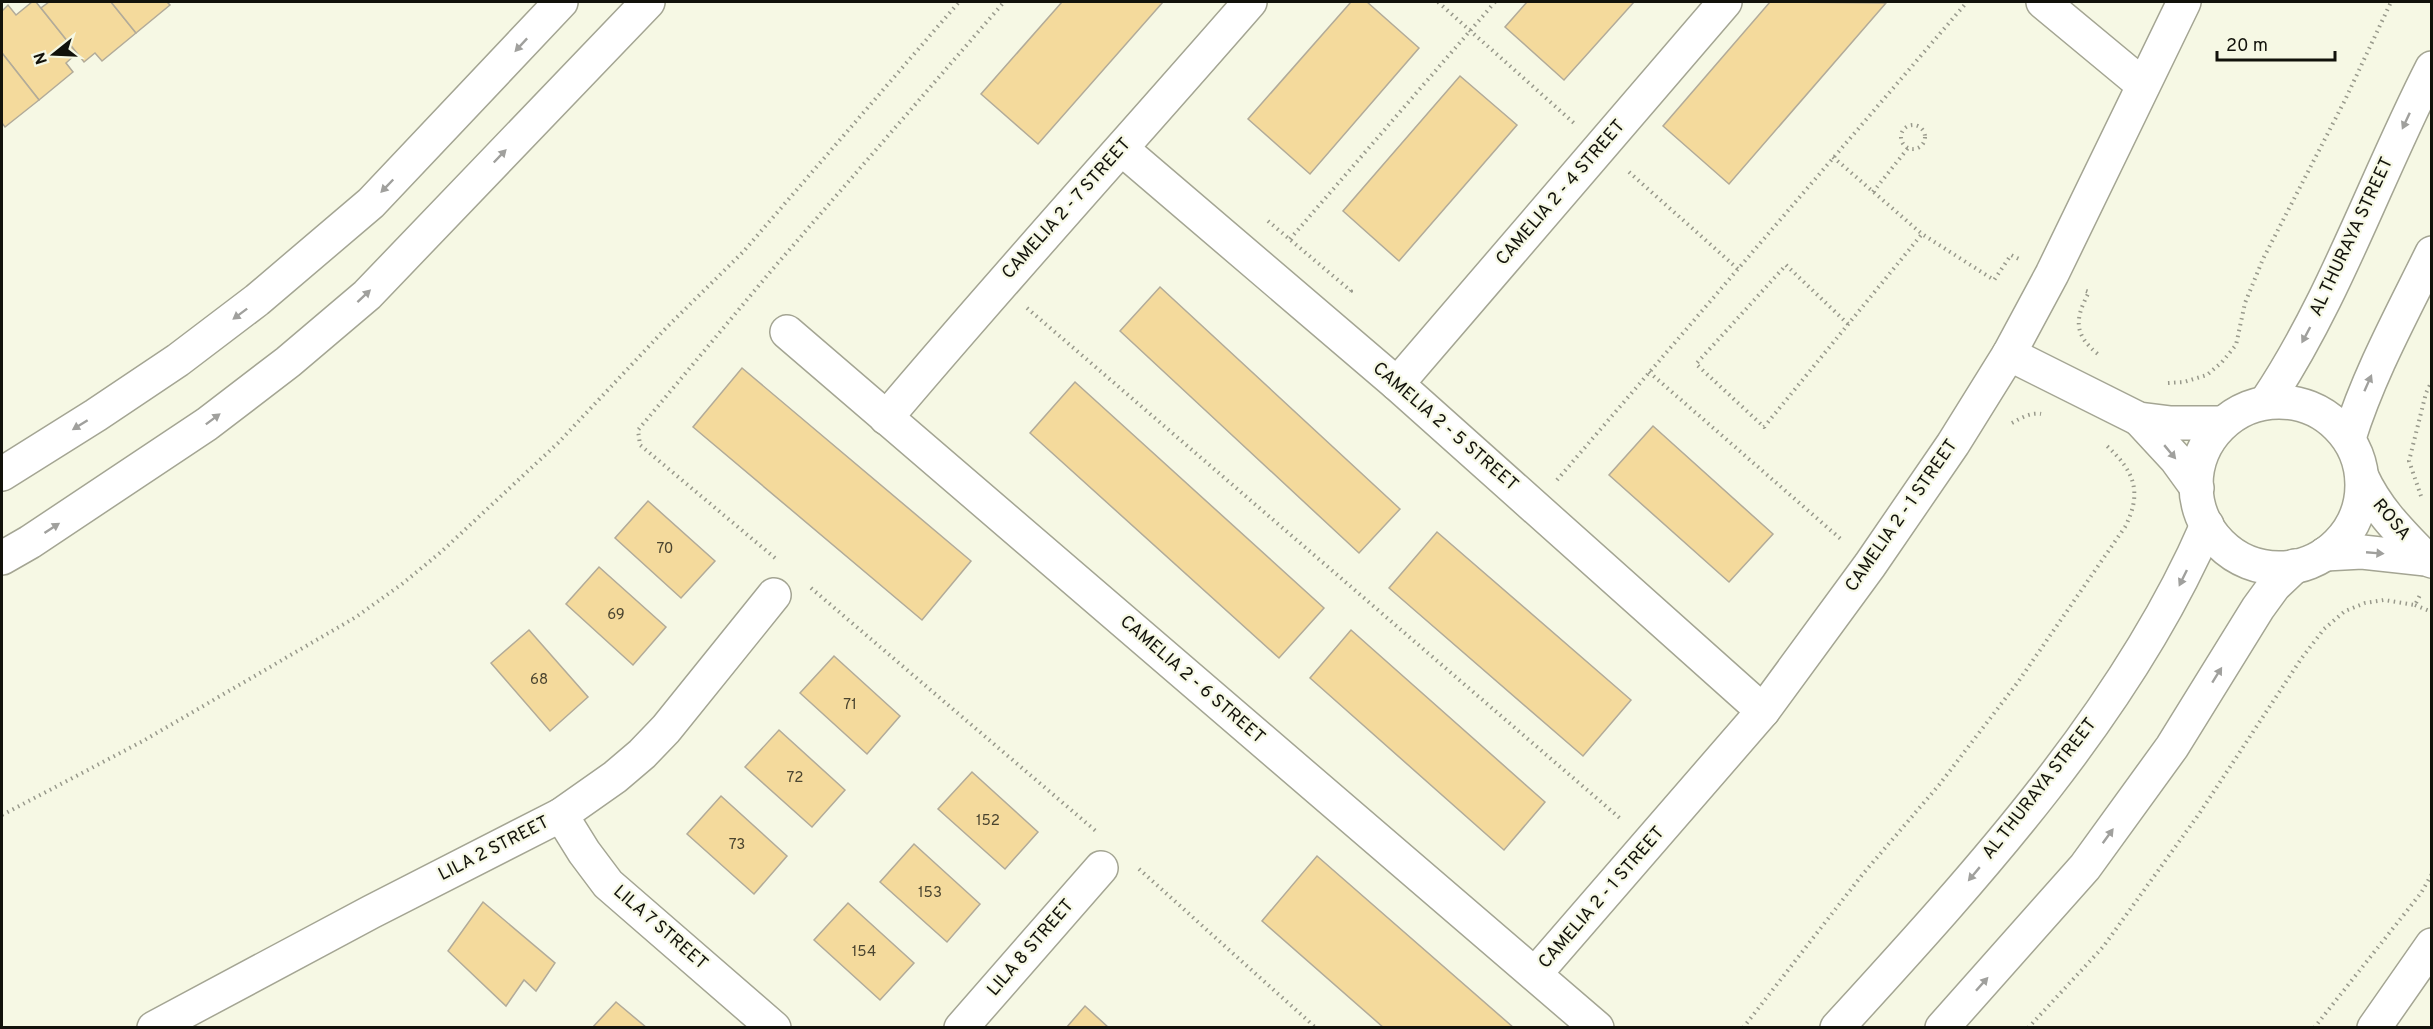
<svg xmlns="http://www.w3.org/2000/svg" width="2433" height="1029" viewBox="0 0 2433 1029" font-family="Overpass,sans-serif">
	<style>
		.building { fill: #f4da9c; stroke: #b2ab99; stroke-width: 1.5 }
		.lines { fill: none; stroke-linecap: round; stroke-linejoin: round }
		.minor-casing { stroke: #a4a593; stroke-width: 36 }
		.tertiary-casing { stroke: #a4a593; stroke-width: 36 }
		.path { stroke: #98998b; stroke-width: 4; stroke-dasharray: 1.5 4.5; stroke-linecap: butt }
		.minor { stroke: #fff; stroke-width: 33 }
		.tertiary { stroke: #fff; stroke-width: 33 }
		.oneway { fill: #a0a09d }
		.labels { text-anchor: middle; dominant-baseline: central; stroke-width: 4.5; stroke-linejoin: round; paint-order: stroke }
		.number-label { font-size: 15px; fill: #4a442f }
		.street-label { font-size: 18px; fill: #12120b; stroke: #f6f8e4 }
	</style>
	<rect width="100%" height="100%" fill="#f6f8e4"/>
	<g class="building">
		<path d="M32,2H36L77,53L66,63L73,72L39,100L2,53V11L8,5L16,15Z"/>
		<path d="M49,2H111L136,33L102,61L95,53L84,62L41,8Z"/>
		<path d="M111,2H167L170,5L136,33Z"/>
		<path d="M1062,2H1163L1038,144L981,94Z"/>
		<path d="M1351,2H1367L1419,48L1310,174L1248,119Z"/>
		<path d="M1527,2H1634L1564,80L1505,27Z"/>
		<path d="M1770,2L1886,3L1729,184L1663,126Z"/>
		<path d="M2,53L39,100L5,127L2,123Z"/>
		<path d="M1460,76L1517,125L1399,261L1343,211Z"/>
		<path d="M1160,287L1400,509L1359,553L1120,331Z"/>
		<path d="M742,368L971,561L922,620L693,427Z"/>
		<path d="M1075,382L1324,608L1279,658L1030,433Z"/>
		<path d="M1653,426L1773,534L1729,582L1609,475Z"/>
		<path d="M648,501L715,561L681,598L615,538Z"/>
		<path d="M1437,532L1631,700L1583,756L1389,588Z"/>
		<path d="M599,567L666,627L633,665L566,604Z"/>
		<path d="M529,630L588,697L550,731L491,663Z"/>
		<path d="M1351,630L1545,802L1504,850L1310,678Z"/>
		<path d="M834,656L900,716L867,754L800,693Z"/>
		<path d="M779,730L845,790L812,827L745,767Z"/>
		<path d="M972,772L1038,832L1005,869L938,809Z"/>
		<path d="M721,796L787,856L754,894L687,834Z"/>
		<path d="M914,844L980,904L947,942L880,882Z"/>
		<path d="M1317,856L1514,1028H1384L1262,921Z"/>
		<path d="M483,902L555,963L536,991L524,980L506,1006L448,951Z"/>
		<path d="M848,903L914,963L880,1000L814,940Z"/>
		<path d="M616,1002L647,1028H592Z"/>
		<path d="M1085,1006L1109,1028H1066Z"/>
	</g>
	<g class="lines">
		<defs>
			<g id="minor">
				<path d="M2043,2L2143,85"/>
				<path d="M1122,149L1397,384L1763,711"/>
				<path d="M787,332L1597,1028"/>
				<path d="M2009,354L2139,419L2171,423H2223"/>
				<path d="M1397,384L1725,2"/>
				<path d="M886,418C1005,277 1129,141 1250,2"/>
				<path d="M2139,419L2176,459L2197,488"/>
				<path d="M2362,477C2377,510 2401,533 2426,559"/>
				<path d="M2325,554L2362,552L2426,559L2432,561"/>
				<path d="M561,815L584,852L608,884L774,1028"/>
				<path d="M1535,974L1763,711L1870,565L1953,444L2009,354L2052,274L2184,2"/>
				<path d="M154,1028L371,912L561,815L615,777L642,754L666,729L774,595"/>
				<path d="M961,1028L1101,868"/>
				<path d="M2374,1028L2432,945"/>
			</g>
			<g id="tertiary">
				<path d="M2266,402C2334,301 2376,177 2432,68"/>
				<circle cx="2279" cy="485" r="83"/>
				<path d="M2349,438C2369,374 2402,314 2432,253"/>
				<path d="M2,474L96,415L178,360L257,300L371,203L561,2"/>
				<path d="M2,558L30,542L207,424L288,362L367,295L648,2"/>
				<path d="M1837,1028C1974,878 2126,713 2207,525"/>
				<path d="M1942,1028L2085,867L2172,747L2258,608L2274,586L2295,566"/>
			</g>
		</defs>
		<use href="#minor" class="minor-casing"/>
		<use href="#tertiary" class="tertiary-casing"/>
		<g class="path">
			<path d="M1438,2L1574,123"/>
			<circle cx="1913" cy="137" r="12"/>
			<path d="M1833,157L1922,234L1994,280L2011,255L2019,259"/>
			<path d="M1629,172L1738,269"/>
			<path d="M1873,192L1908,148"/>
			<path d="M1268,221L1351,291L1348,294"/>
			<path d="M1290,239L1495,2"/>
			<path d="M2086,291L2089,292C2074,320 2074,335 2099,355"/>
			<path d="M1027,308L1622,820"/>
			<path d="M1848,324L1786,265L1696,364L1764,427L1922,234"/>
			<path d="M1649,372L1843,541"/>
			<path d="M2168,383L2184,382L2207,375L2222,362L2236,345L2245,303L2263,259L2345,100L2391,2"/>
			<path d="M2012,423C2021,418 2031,412 2041,414"/>
			<path d="M1557,480L1967,2"/>
			<path d="M2421,496L2409,461L2426,393L2432,381"/>
			<path d="M775,558L646,450L640,445L638,430L771,271L1004,2"/>
			<path d="M811,588L1097,832"/>
			<path d="M2415,605L2432,612"/>
			<path d="M2,815L143,741L356,617L402,584L441,552L558,443L667,327L743,252L959,2"/>
			<path d="M1139,869L1316,1028"/>
			<path d="M1743,1028L1862,875L1939,785L2018,682L2125,527C2143,492 2134,471 2107,446"/>
			<path d="M2028,1028L2103,947L2199,814L2301,659L2324,629L2345,611L2365,603L2384,600L2415,605L2420,595"/>
			<path d="M2314,1028L2421,893L2432,874"/>
		</g>
		<use href="#minor" class="minor"/>
		<use href="#tertiary" class="tertiary"/>
	</g>
	<defs><path id="oneway-solid" d="M-6-.8H1V-3.2L6.5 0L1 3.2V.8H-6Z" transform="scale(1.5)"/></defs>
	<g class="oneway">
		<use href="#oneway-solid" transform="translate(521 45) rotate(133)"/>
		<use href="#oneway-solid" transform="translate(2406 121) rotate(115)"/>
		<use href="#oneway-solid" transform="translate(500 156) rotate(-46)"/>
		<use href="#oneway-solid" transform="translate(387 186) rotate(134)"/>
		<use href="#oneway-solid" transform="translate(364 296) rotate(-43)"/>
		<use href="#oneway-solid" transform="translate(240 314) rotate(143)"/>
		<use href="#oneway-solid" transform="translate(2306 335) rotate(118)"/>
		<use href="#oneway-solid" transform="translate(2368 383) rotate(-66)"/>
		<use href="#oneway-solid" transform="translate(213 419) rotate(-37)"/>
		<use href="#oneway-solid" transform="translate(80 425) rotate(148)"/>
		<use href="#oneway-solid" transform="translate(2170 452) rotate(50)"/>
		<use href="#oneway-solid" transform="translate(52 528) rotate(-33)"/>
		<use href="#oneway-solid" transform="translate(2375 553) rotate(5)"/>
		<use href="#oneway-solid" transform="translate(2183 578) rotate(116)"/>
		<use href="#oneway-solid" transform="translate(2217 675) rotate(-58)"/>
		<use href="#oneway-solid" transform="translate(2108 836) rotate(-54)"/>
		<use href="#oneway-solid" transform="translate(1974 874) rotate(130)"/>
		<use href="#oneway-solid" transform="translate(1982 984) rotate(-48)"/>
	</g>
	<g class="labels">
		<g class="number-label">
			<text x="665" y="549">70</text>
			<text x="616" y="615">69</text>
			<text x="539" y="680">68</text>
			<text x="850" y="705">71</text>
			<text x="795" y="778">72</text>
			<text x="988" y="821">152</text>
			<text x="737" y="845">73</text>
			<text x="930" y="893">153</text>
			<text x="864" y="952">154</text>
		</g>
		<g class="street-label">
			<text transform="translate(1561 193) rotate(-49)">CAMELIA 2 - 4 STREET</text>
			<text transform="translate(1067 209) rotate(-48)">CAMELIA 2 - 7 STREET</text>
			<text transform="translate(2352 237) rotate(-65)">AL THURAYA STREET</text>
			<text transform="translate(1445 427) rotate(41)">CAMELIA 2 - 5 STREET</text>
			<text transform="translate(1902 516) rotate(-55)">CAMELIA 2 - 1 STREET</text>
			<text transform="translate(2391 520) rotate(50)">ROSA</text>
			<text transform="translate(1192 680) rotate(41)">CAMELIA 2 - 6 STREET</text>
			<text transform="translate(2040 789) rotate(-52)">AL THURAYA STREET</text>
			<text transform="translate(494 849) rotate(-27)">LILA 2 STREET</text>
			<text transform="translate(1602 898) rotate(-49)">CAMELIA 2 - 1 STREET</text>
			<text transform="translate(660 928) rotate(41)">LILA 7 STREET</text>
			<text transform="translate(1031 948) rotate(-49)">LILA 8 STREET</text>
		</g>
	</g>
	<rect width="2433" height="1029" fill="none" stroke="#12120b" stroke-width="6"/>
	<g transform="translate(54 54) rotate(252)" stroke="#f6f8e4" stroke-width="4.5" paint-order="stroke">
	<path d="M0-4.5L10 22L0 15L-10 22Z" fill="#12120b"/>
	<text y="-9" font-size="16" font-weight="bold" text-anchor="middle" fill="#12120b">N</text>
	</g>
	<path d="M2217 51v9h118v-9" fill="none" stroke="#12120b" stroke-width="3"/>
	<text x="2226" y="51" font-size="18" fill="#12120b" stroke="#f6f8e4" stroke-width="4.5" paint-order="stroke">20 m</text>
</svg>
